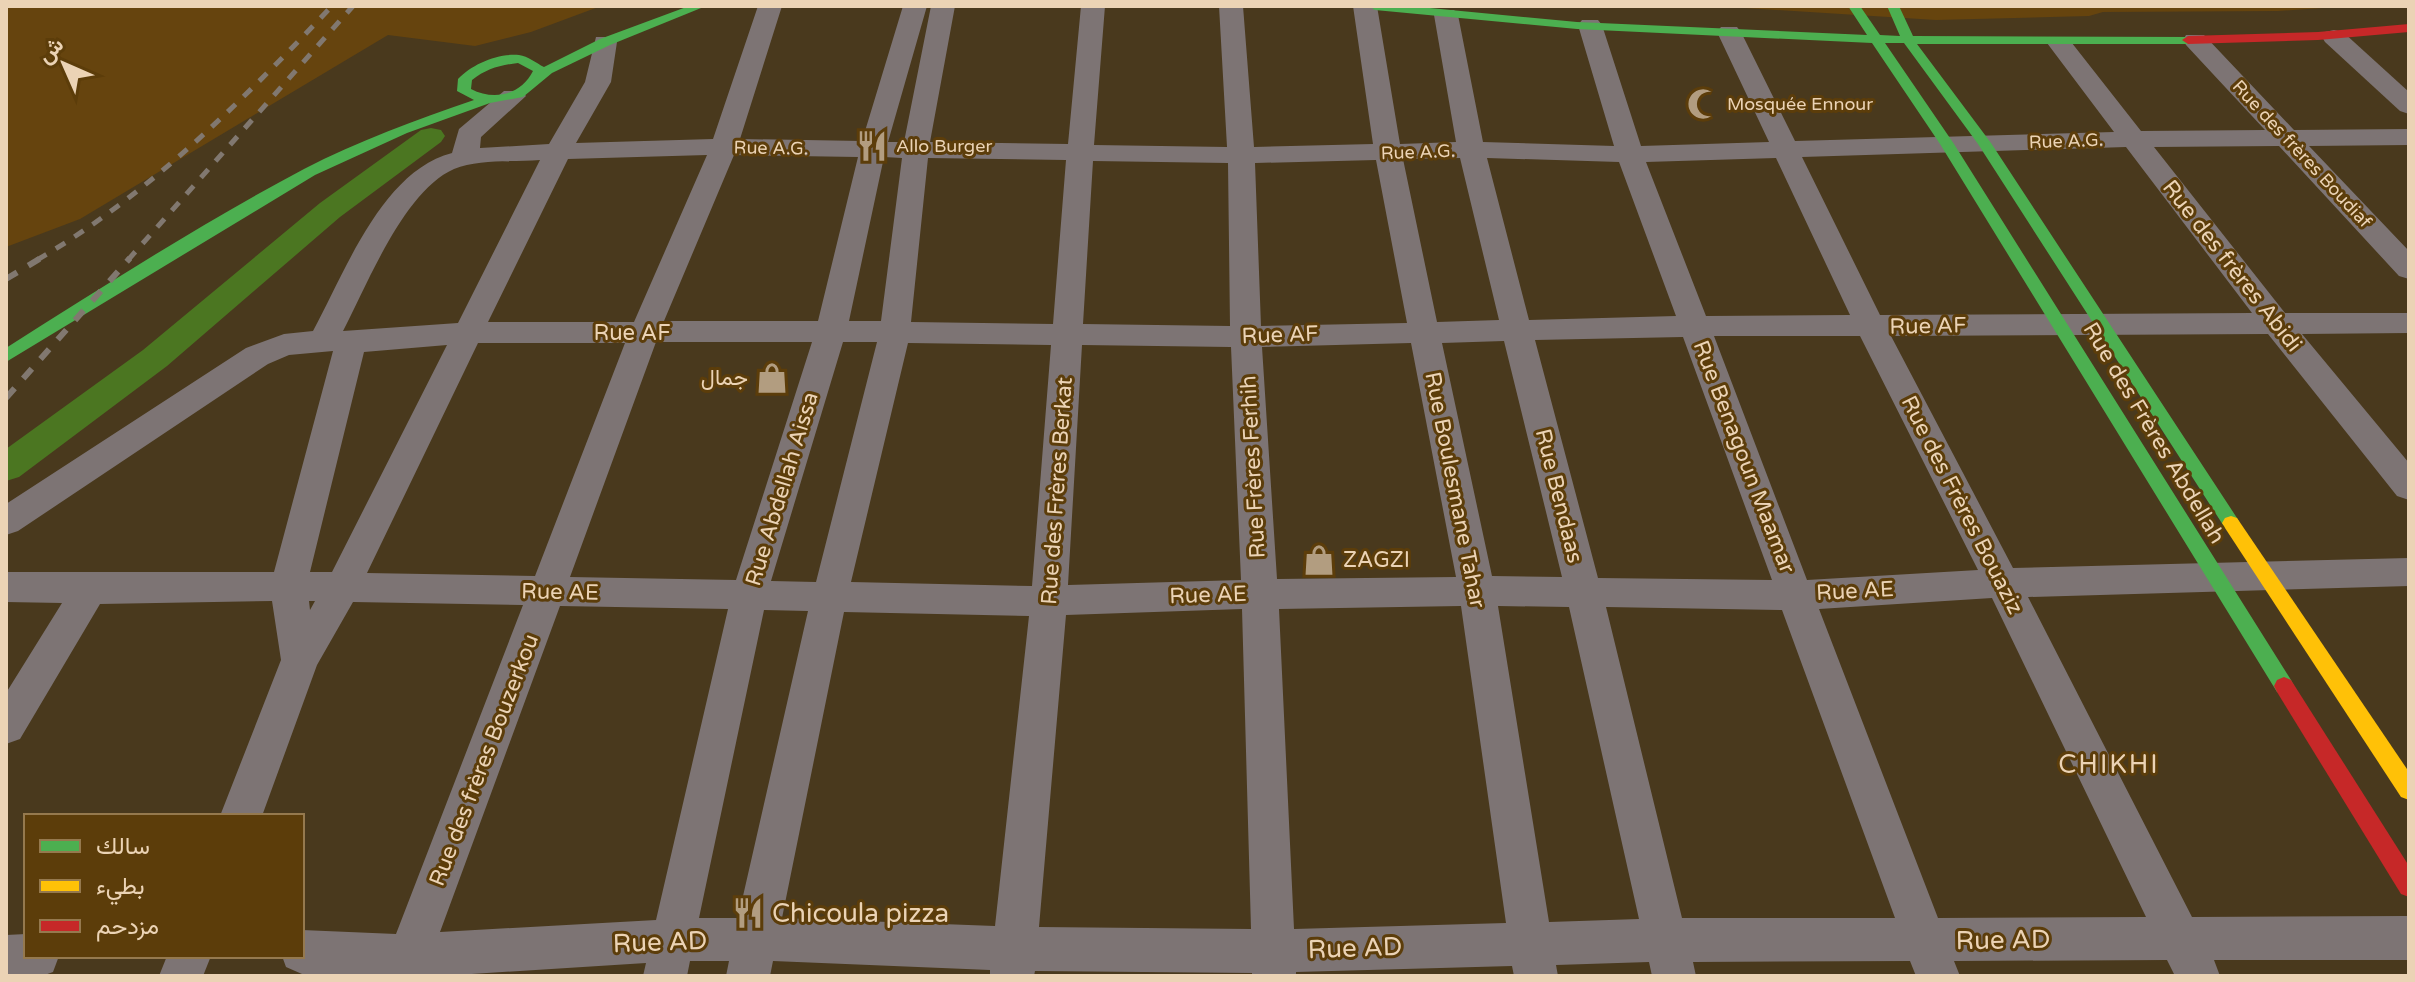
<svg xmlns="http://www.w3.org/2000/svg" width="2415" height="982" viewBox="0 0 2415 982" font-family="'Varela Round',Vazirmatn,sans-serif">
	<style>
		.built { fill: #66440e }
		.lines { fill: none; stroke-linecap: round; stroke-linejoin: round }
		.canal { fill: #4b7621; fill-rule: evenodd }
		.street { fill: #7d7474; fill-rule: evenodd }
		.fast { fill: #4caf50; fill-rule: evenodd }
		.slow { fill: #ffc107; fill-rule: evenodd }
		.jam { fill: #c62828; fill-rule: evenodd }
		.rail-far1 { stroke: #817870; stroke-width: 5; stroke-dasharray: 11 11; stroke-linecap: butt }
		.rail { stroke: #817870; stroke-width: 6; stroke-dasharray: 13 13; stroke-linecap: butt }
		.labels { text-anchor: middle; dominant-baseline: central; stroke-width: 6; stroke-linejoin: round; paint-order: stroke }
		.far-poi-label { font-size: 18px; fill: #ebd3b5; stroke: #5c3d0a; text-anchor: start }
		.far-street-label { font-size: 18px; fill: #ebd3b5; stroke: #5c3d0a }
		.street-label { font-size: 22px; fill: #ebd3b5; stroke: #5c3d0a }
		.poi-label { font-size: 22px; fill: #ebd3b5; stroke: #5c3d0a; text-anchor: end }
		.quarter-label { font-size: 26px; letter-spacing: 2px; fill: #ebd3b5; stroke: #5c3d0a }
		.near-poi-label { font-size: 26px; fill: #ebd3b5; stroke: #5c3d0a; text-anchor: start }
		.near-street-label { font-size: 26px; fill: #ebd3b5; stroke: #5c3d0a }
	</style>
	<rect width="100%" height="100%" fill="#49391d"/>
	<g class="built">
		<path d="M6,6H601L531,32L475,46L388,35L80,219L6,247Z"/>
		<path d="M1714,6H2352L2278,11L2103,12L2089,16L1936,20Z"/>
	</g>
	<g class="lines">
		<path class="canal" d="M431,128L441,130L445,136L441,142L340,217L167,366L19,477L6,481V449L143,350L320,203L421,130Z"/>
		<g class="street">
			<path d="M758,6H782L740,139L862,141L903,6H927L888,142H904L931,6H955L930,142L1068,144L1081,6H1105L1094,145L1227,147L1219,6H1243L1254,147L1373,144L1353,6H1377L1400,144L1456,142L1434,15L1438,10H1454L1458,15L1483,142L1614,146L1578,25L1582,20H1598L1602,25L1641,146L1769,142L1717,32L1721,27H1737L1741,32L1795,141L2114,132L2047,43L2050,38H2068L2141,131L2265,130L2186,45L2183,40L2186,35H2204L2294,130L2409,129V145L2309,146L2409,251V279L2399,276L2279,146L2154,147L2285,313H2409V333L2302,334L2409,463V500L2397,496L2268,334L1891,336L2013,568L2409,558V586L2028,597L2192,917L2409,916V960H2214L2220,976H2175L2167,960L1954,961L1960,976H1916L1910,961L1693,962L1696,976H1652L1649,962L1556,965L1558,976H1514L1512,966L1296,972V976H1252V973L1035,971L1034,976H990V970L773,961L770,976H726L729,961H690L687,976H643L646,963L441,976L302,974L286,967L282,956H302V930L396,934L523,605L353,602L317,665L262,816H220L281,660L272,601L100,604L20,739L6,744V693L62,603L6,602V572H274L333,351L289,355L268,364L18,531L6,535V504L246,348L284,334L313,331C345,272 382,171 452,153L459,129L504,91H522L526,96L481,137L480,148L549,144L585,82L596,37H614L617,42L611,82L576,143L713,139ZM2126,147L2252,313L1880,315L1802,157ZM707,155L634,322H488L568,159ZM734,155L858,157L818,321H664ZM884,157L902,158L881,321H849ZM928,158L1066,160L1053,324L911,322ZM1460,158L1499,320L1437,322L1403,159ZM1487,158L1619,162L1676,316L1529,320ZM1776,158L1850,315L1706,316L1646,162ZM540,160L458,323L343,331C368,283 404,191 454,169C479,159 513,162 540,160ZM1376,160L1407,323L1261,326L1255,163ZM1093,161L1228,163L1230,326L1083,324ZM1714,336H1860L1978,570L1807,580ZM1683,337L1772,580L1598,578L1535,340ZM1504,341L1562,577L1492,576L1442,343ZM656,342H812L736,580L570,577ZM843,342H877L816,582L771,581ZM478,343H625L535,576L367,573ZM908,343L1051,345L1032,586L851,582ZM1411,343L1456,577L1277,579L1262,347ZM447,345L332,572H310L364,352ZM1082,345L1231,347L1241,580L1068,585ZM1992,598L2146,917L1938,918L1819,609ZM309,601H315L310,610ZM560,606L728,609L656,920L440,932ZM1461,606L1506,923L1294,929L1279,609ZM1498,606L1569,607L1639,919L1549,922ZM1606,607L1782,610L1895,918H1682ZM1242,609L1251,929L1039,927L1066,615ZM764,610L808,611L738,918H699ZM844,612L1029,616L995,926L782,918Z"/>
			<path d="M2334,30L2343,32L2409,92V114L2400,111L2325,42L2322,37L2325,32Z"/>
			<path d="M26,934V956H59L53,972L42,976H6V935Z"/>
			<path d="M167,956H211L203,976H159Z"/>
		</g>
		<g class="fast">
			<path d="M689,6H706L610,45L552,73L523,97L490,103L407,133L315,175L6,362V348C102,287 204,222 304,169C358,141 416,120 474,100L457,91L458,79C472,64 498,53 519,55C528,56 536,63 544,67L600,39ZM518,63L533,71C521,95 494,101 471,89L472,80C486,69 500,65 518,63Z"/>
			<path d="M1369,6H1409L1577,22L1867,35L1848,6H1860L1880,35L1900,36L1887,6H1899L1913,36L2193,37L2194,40L2188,44H1917L1991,143L2237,518L2240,523L2237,528H2225L1978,144L1904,43H1885L1954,144L2291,680L2294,686L2291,692L2284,695L2277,692L1940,144L1872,43L1577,29L1375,10Z"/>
		</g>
		<path class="slow" d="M2231,516L2237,518L2409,772V800L2401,797L2225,528L2222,523L2225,518Z"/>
		<g class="jam">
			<path d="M2409,24V32L2318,40L2188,44L2182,40L2188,36L2318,32Z"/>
			<path d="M2284,677L2291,680L2409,866V897L2401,894L2277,692L2274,686L2277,680Z"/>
		</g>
		<g class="rail-far1">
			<path d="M37,260C149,195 244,99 332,6"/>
			<path d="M128,260L353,6"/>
		</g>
		<g class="rail">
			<path d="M6,279L41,258"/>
			<path d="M6,398L130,258"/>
		</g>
	</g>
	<defs>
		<symbol id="mosque-bare" viewBox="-9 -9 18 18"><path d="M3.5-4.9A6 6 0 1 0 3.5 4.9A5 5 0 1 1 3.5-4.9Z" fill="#b29d80" stroke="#5c3d0a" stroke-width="2.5" paint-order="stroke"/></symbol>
		<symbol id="restaurant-bare" viewBox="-9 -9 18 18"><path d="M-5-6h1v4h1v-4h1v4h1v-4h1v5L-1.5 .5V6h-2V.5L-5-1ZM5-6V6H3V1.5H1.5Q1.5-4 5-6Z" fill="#b29d80" stroke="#5c3d0a" stroke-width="2.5" paint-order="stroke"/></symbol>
		<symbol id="shop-bare" viewBox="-9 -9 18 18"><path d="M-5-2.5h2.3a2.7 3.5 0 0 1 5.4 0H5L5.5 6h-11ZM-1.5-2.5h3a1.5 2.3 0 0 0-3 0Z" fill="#b29d80" stroke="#5c3d0a" stroke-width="2.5" paint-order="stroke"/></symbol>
	</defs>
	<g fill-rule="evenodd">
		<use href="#mosque-bare" x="1681" y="82" width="44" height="44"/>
		<use href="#restaurant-bare" x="850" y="124" width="44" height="44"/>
		<use href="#shop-bare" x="750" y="356" width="44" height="44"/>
		<use href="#shop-bare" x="1297" y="538" width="44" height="44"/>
		<use href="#restaurant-bare" x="726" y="891" width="44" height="44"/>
	</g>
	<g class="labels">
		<g class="far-poi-label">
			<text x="1727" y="104">Mosquée Ennour</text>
			<text x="896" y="146">Allo Burger</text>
		</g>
		<g class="far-street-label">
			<text transform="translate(2066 141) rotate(-2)">Rue A.G.</text>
			<text transform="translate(771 148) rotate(1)">Rue A.G.</text>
			<text transform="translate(1418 152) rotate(-2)">Rue A.G.</text>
			<text transform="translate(2302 154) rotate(47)">Rue des frères Boudiaf</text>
		</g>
		<g class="street-label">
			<text transform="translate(2232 266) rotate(52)">Rue des frères Abidi</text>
			<text transform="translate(1928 326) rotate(-1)">Rue AF</text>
			<text x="632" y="333">Rue AF</text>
			<text transform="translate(1280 335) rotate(-2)">Rue AF</text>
			<text transform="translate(2154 433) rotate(59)">Rue des Frères Abdellah</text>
			<text transform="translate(1744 457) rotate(69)">Rue Benagoun Maamar</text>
			<text transform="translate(1253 467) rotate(-93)">Rue Frères Ferhih</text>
			<text transform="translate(782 489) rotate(-73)">Rue Abdellah Aissa</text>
			<text transform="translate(1455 490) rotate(79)">Rue Boulesmane Tahar</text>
			<text transform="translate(1057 491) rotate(-86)">Rue des Frères Berkat</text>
			<text transform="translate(1559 496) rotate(76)">Rue Bendaas</text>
			<text transform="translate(1962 505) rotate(63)">Rue des Frères Bouaziz</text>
			<text transform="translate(1855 591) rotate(-3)">Rue AE</text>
			<text transform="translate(560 592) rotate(1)">Rue AE</text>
			<text transform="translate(1208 595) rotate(-2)">Rue AE</text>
			<text transform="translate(484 760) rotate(-69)">Rue des frères Bouzerkou</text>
		</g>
		<g class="poi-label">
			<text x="748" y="378">جمال</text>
			<text x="1343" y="560" text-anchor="start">ZAGZI</text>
		</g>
		<g class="quarter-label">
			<text x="2109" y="764">CHIKHI</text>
		</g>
		<g class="near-poi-label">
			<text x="772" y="913">Chicoula pizza</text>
		</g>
		<g class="near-street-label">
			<text transform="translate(2003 940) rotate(-1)">Rue AD</text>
			<text transform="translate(660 942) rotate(-2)">Rue AD</text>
			<text transform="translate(1355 948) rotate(-2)">Rue AD</text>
		</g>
	</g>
	<rect width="2415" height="982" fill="none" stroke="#ebd3b5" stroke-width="16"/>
	<rect x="24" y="814" width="280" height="144" fill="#5c3d0a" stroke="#95794e" stroke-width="2"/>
	<rect x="40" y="840" width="40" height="12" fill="#4caf50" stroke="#95794e" stroke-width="2"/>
	<text x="96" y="854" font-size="24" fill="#ebd3b5">سالك</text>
	<rect x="40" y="880" width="40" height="12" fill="#ffc107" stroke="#95794e" stroke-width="2"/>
	<text x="96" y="894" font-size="24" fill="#ebd3b5">بطيء</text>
	<rect x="40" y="920" width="40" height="12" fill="#c62828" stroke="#95794e" stroke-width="2"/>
	<text x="96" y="934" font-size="24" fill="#ebd3b5">مزدحم</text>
	<g transform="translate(64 64) rotate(315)" stroke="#5c3d0a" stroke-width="6" paint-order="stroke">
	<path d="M0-6L14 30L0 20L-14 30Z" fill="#ebd3b5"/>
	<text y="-12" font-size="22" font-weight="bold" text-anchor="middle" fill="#ebd3b5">ش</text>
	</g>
</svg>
